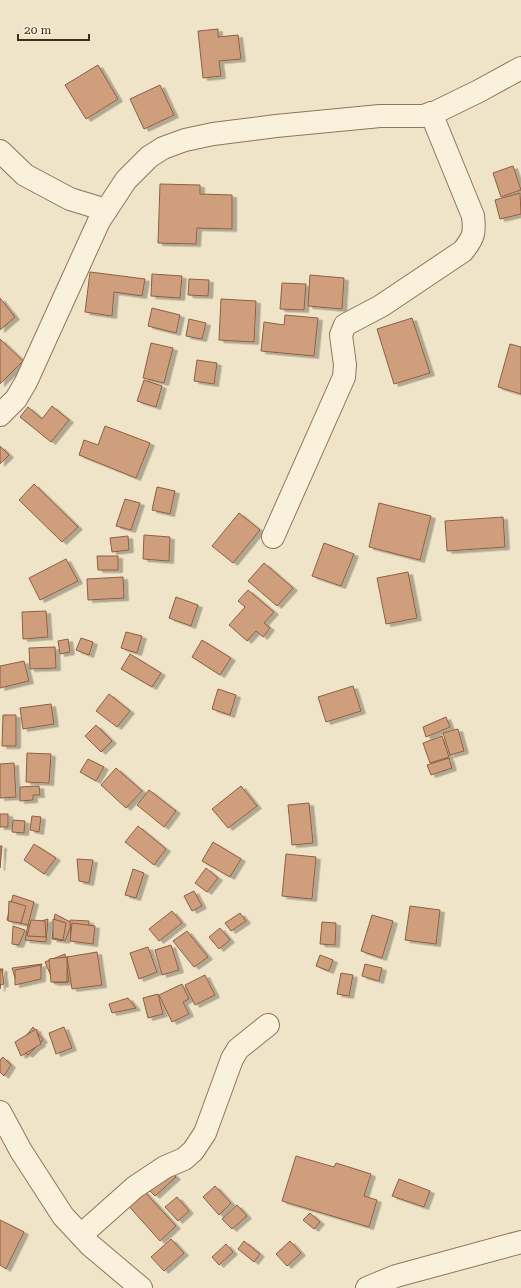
<svg xmlns="http://www.w3.org/2000/svg" width="521" height="1288" viewBox="0 0 521 1288" font-family="'Roboto Serif',serif">
	<style>
		.building { fill: #cf9f7d; stroke: #8d5f41; filter: url(#shadow) }
		.lines { fill: none; stroke-linecap: round; stroke-linejoin: round }
		.minor-casing { stroke: #8d765c; stroke-width: 24 }
		.minor { stroke: #faf1dc; stroke-width: 22 }
	</style>
	<defs>
		<filter id="shadow"><feDropShadow dx="4.5" dy="2.5" stdDeviation="0" flood-color="#0004"/></filter>
	</defs>
	<rect width="100%" height="100%" fill="#f0e4c8"/>
	<g class="building">
		<path d="M218,29V37L238,35L241,59L219,61L221,76L203,78L198,31Z"/>
		<path d="M98,65L118,99L86,119L65,85Z"/>
		<path d="M160,85L174,115L144,129L130,99Z"/>
		<path d="M513,166L521,190L501,197L493,173Z"/>
		<path d="M160,184L200,185V194L232,195V229L197,228L196,244L158,243Z"/>
		<path d="M520,193L521,214L500,219L495,200Z"/>
		<path d="M90,272L145,279L142,296L114,292L112,316L85,312Z"/>
		<path d="M152,274L182,276L180,298L151,296Z"/>
		<path d="M310,275L344,278L342,309L308,306Z"/>
		<path d="M189,279L209,280L208,296L188,295Z"/>
		<path d="M282,283L306,284L304,310L280,309Z"/>
		<path d="M0,298L15,317L0,330Z"/>
		<path d="M221,299L256,301L254,342L219,340Z"/>
		<path d="M152,308L180,315L176,333L148,326Z"/>
		<path d="M285,315L318,318L314,356L261,351L264,322L284,325Z"/>
		<path d="M412,318L430,373L394,384L377,329Z"/>
		<path d="M189,319L206,323L202,339L186,336Z"/>
		<path d="M0,339L23,361L0,384Z"/>
		<path d="M151,343L173,348L164,383L143,378Z"/>
		<path d="M510,344L521,347V394L498,387Z"/>
		<path d="M197,360L217,363L214,384L194,381Z"/>
		<path d="M144,380L162,386L156,407L137,401Z"/>
		<path d="M52,406L69,420L51,442L20,417L28,407L42,419Z"/>
		<path d="M105,426L150,443L136,478L79,455L84,440L98,445Z"/>
		<path d="M0,446L9,455L0,464Z"/>
		<path d="M34,484L78,527L62,542L19,500Z"/>
		<path d="M157,487L175,491L170,514L152,510Z"/>
		<path d="M125,499L140,503L131,530L116,526Z"/>
		<path d="M379,503L431,516L420,560L369,547Z"/>
		<path d="M239,513L260,530L233,563L212,546Z"/>
		<path d="M503,517L505,547L447,551L445,521Z"/>
		<path d="M144,535L170,537L169,561L143,559Z"/>
		<path d="M128,536L129,550L112,552L110,538Z"/>
		<path d="M324,543L354,554L341,586L312,576Z"/>
		<path d="M97,556H118V570H98Z"/>
		<path d="M66,559L78,581L40,600L29,578Z"/>
		<path d="M264,563L293,588L277,606L248,581Z"/>
		<path d="M408,572L417,618L386,624L377,578Z"/>
		<path d="M123,577L124,598L88,600L87,579Z"/>
		<path d="M248,590L274,612L264,623L270,628L263,637L256,631L247,641L229,625L245,607L238,601Z"/>
		<path d="M176,597L198,605L191,626L169,618Z"/>
		<path d="M46,611L48,637L23,639L22,612Z"/>
		<path d="M126,632L142,636L137,653L121,648Z"/>
		<path d="M81,638L93,642L89,655L76,650Z"/>
		<path d="M68,639L70,652L60,654L58,641Z"/>
		<path d="M202,640L231,658L220,675L192,657Z"/>
		<path d="M55,647L56,668L30,669L29,648Z"/>
		<path d="M130,654L161,673L152,687L121,669Z"/>
		<path d="M24,661L29,681L0,688V666Z"/>
		<path d="M353,686L361,711L326,722L318,697Z"/>
		<path d="M218,689L236,695L230,715L212,709Z"/>
		<path d="M109,694L130,711L117,727L96,711Z"/>
		<path d="M51,704L54,724L23,729L20,708Z"/>
		<path d="M3,715H16V746H2Z"/>
		<path d="M446,717L450,727L426,737L423,727Z"/>
		<path d="M96,725L112,741L101,752L85,736Z"/>
		<path d="M458,729L464,751L450,755L443,733Z"/>
		<path d="M442,736L449,757L430,763L423,743Z"/>
		<path d="M27,753L51,754L49,783L26,782Z"/>
		<path d="M449,758L452,768L431,775L427,765Z"/>
		<path d="M88,759L104,767L96,781L80,772Z"/>
		<path d="M14,763L16,797L0,798V764Z"/>
		<path d="M116,768L142,791L126,808L101,785Z"/>
		<path d="M39,786L40,795H33V800L20,801V787Z"/>
		<path d="M241,786L257,806L228,828L212,809Z"/>
		<path d="M149,790L176,811L164,827L137,805Z"/>
		<path d="M309,803L313,843L292,845L288,805Z"/>
		<rect x="0" y="814" width="8" height="13"/>
		<path d="M32,816L41,817L39,832L30,830Z"/>
		<path d="M13,820L25,821L24,833L12,832Z"/>
		<path d="M138,826L166,849L154,865L125,842Z"/>
		<path d="M213,842L241,859L230,877L202,861Z"/>
		<path d="M34,844L56,858L44,874L24,860Z"/>
		<path d="M0,846H2L0,868Z"/>
		<path d="M286,854L316,857L312,899L282,896Z"/>
		<path d="M77,859L93,860L89,883L79,881Z"/>
		<path d="M206,868L218,878L207,892L195,883Z"/>
		<path d="M133,869L144,873L136,898L125,895Z"/>
		<path d="M194,891L202,906L192,911L184,896Z"/>
		<path d="M13,895L34,902L28,925L7,920Z"/>
		<path d="M9,901L26,906L21,923L8,921Z"/>
		<path d="M410,906L440,910L436,944L405,940Z"/>
		<path d="M172,911L182,923L159,941L149,929Z"/>
		<path d="M240,913L246,921L231,931L225,923Z"/>
		<path d="M55,914L72,923L65,941L52,939Z"/>
		<path d="M372,915L393,921L382,958L361,951Z"/>
		<path d="M48,919L46,942L25,940L28,925Z"/>
		<path d="M53,919L66,923L63,940L53,938Z"/>
		<path d="M31,920L45,921L46,937L27,936Z"/>
		<path d="M70,920L89,921L88,938L71,940Z"/>
		<path d="M322,922L336,923L335,945L320,944Z"/>
		<path d="M72,923L95,926L93,944L70,941Z"/>
		<path d="M13,926L25,930L19,945L12,944Z"/>
		<path d="M220,928L230,940L219,949L209,937Z"/>
		<path d="M187,931L208,957L194,967L173,941Z"/>
		<path d="M171,945L179,970L162,975L155,950Z"/>
		<path d="M148,947L157,972L139,979L130,953Z"/>
		<path d="M97,952L102,985L72,989L67,957Z"/>
		<path d="M65,954L69,982L54,983L45,962Z"/>
		<path d="M320,955L333,960L329,971L316,966Z"/>
		<path d="M67,957V982H51L49,959Z"/>
		<path d="M42,964L36,980L16,981L12,968Z"/>
		<path d="M365,964L382,968L379,981L362,976Z"/>
		<path d="M41,965V979L15,985V970Z"/>
		<path d="M0,969H3L0,989Z"/>
		<path d="M2,970L4,984L0,985V971Z"/>
		<path d="M341,973L353,975L349,996L337,994Z"/>
		<path d="M205,975L215,995L195,1005L185,985Z"/>
		<path d="M182,984L189,999L183,1002L189,1014L172,1022L159,995Z"/>
		<path d="M158,994L163,1014L148,1018L143,998Z"/>
		<path d="M128,998L136,1008L112,1013L109,1004Z"/>
		<path d="M33,1027L43,1040L28,1055L18,1046Z"/>
		<path d="M64,1027L72,1048L56,1054L49,1033Z"/>
		<path d="M36,1029L41,1044L21,1056L15,1042Z"/>
		<path d="M3,1057L11,1065L4,1076L0,1072V1060Z"/>
		<path d="M296,1156L334,1167L336,1163L371,1174L364,1196L377,1200L369,1227L282,1201Z"/>
		<path d="M167,1169L176,1177L155,1196L147,1188Z"/>
		<path d="M399,1179L430,1191L424,1207L392,1196Z"/>
		<path d="M215,1186L231,1203L219,1215L203,1197Z"/>
		<path d="M141,1188L176,1226L160,1241L125,1202Z"/>
		<path d="M177,1197L189,1211L178,1221L165,1207Z"/>
		<path d="M237,1205L247,1216L232,1229L222,1219Z"/>
		<path d="M310,1213L320,1222L314,1229L303,1220Z"/>
		<path d="M0,1220L24,1232L6,1269L0,1265Z"/>
		<path d="M171,1239L184,1253L164,1271L151,1257Z"/>
		<path d="M244,1241L260,1254L254,1262L238,1249Z"/>
		<path d="M290,1241L301,1253L287,1266L276,1254Z"/>
		<path d="M226,1244L233,1252L219,1265L212,1257Z"/>
	</g>
	<g class="lines">
		<defs>
			<g id="minor">
				<path d="M0,151L25,175L70,199L106,210"/>
				<path d="M0,415L16,399L26,382L99,221L126,180L149,157L163,148L185,140L213,134L276,126L380,116H423L436,112L479,91L521,68"/>
				<path d="M273,537L344,377L345,365L341,335L345,325L381,306L463,251C474,237 475,233 473,216L431,113"/>
				<path d="M0,1112L21,1151L63,1216L90,1245L141,1288"/>
				<path d="M81,1235L135,1187L165,1167L184,1159L193,1151L205,1133L232,1059L238,1049L268,1025"/>
				<path d="M367,1288L396,1276L521,1242"/>
			</g>
		</defs>
		<use href="#minor" class="minor-casing"/>
		<use href="#minor" class="minor"/>
	</g>
	<path d="M18 34v6h71v-6" fill="none" stroke="#3d2e20" stroke-width="2"/>
	<text x="24" y="34" font-size="12" fill="#3d2e20" stroke="#f7eed8" stroke-width="3" paint-order="stroke">20 m</text>
</svg>
